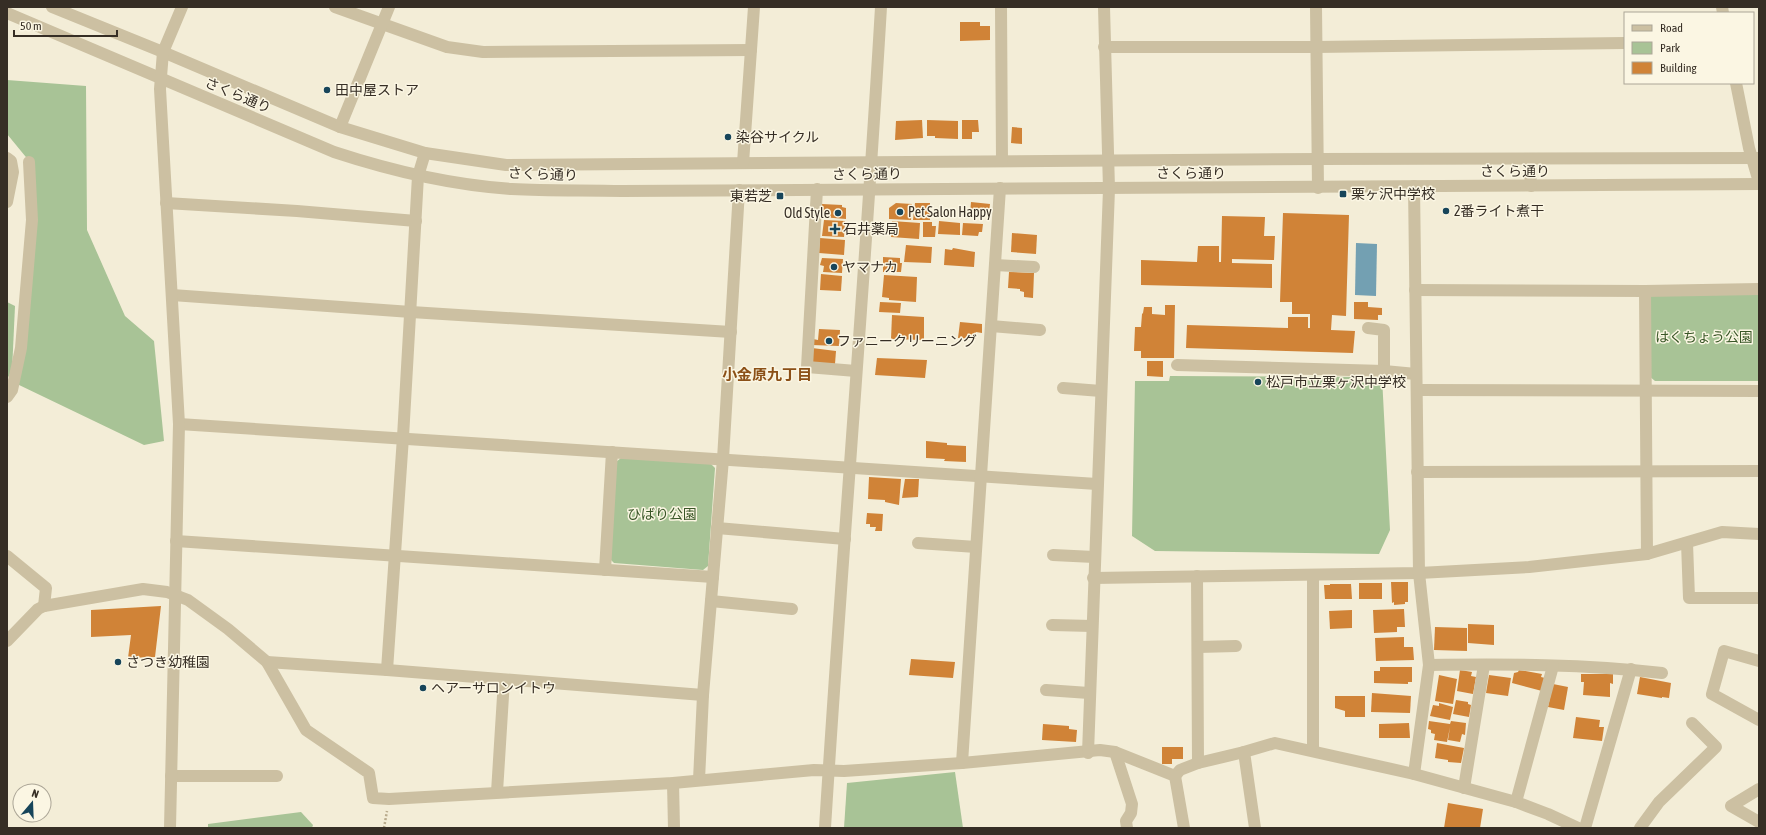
<svg xmlns="http://www.w3.org/2000/svg" width="1766" height="835" viewBox="0 0 1766 835" font-family="'Asap Condensed','Noto Sans JP',sans-serif">
	<style>
		.green { fill: #a8c396 }
		.water { fill: #73a0b2 }
		.building { fill: #d08337 }
		.lines { fill: none; stroke-linecap: round; stroke-linejoin: round }
		.path { stroke: #b8aa8c; stroke-width: 2.5; stroke-dasharray: 2 2; stroke-linecap: butt }
		.minor { stroke: #ccc0a2; stroke-width: 12 }
		.poi-dot { fill: #17455a; stroke: #fbf6e3; stroke-width: 1.5 }
		.labels { text-anchor: middle; dominant-baseline: central; stroke-width: 3; stroke-linejoin: round; paint-order: stroke }
		.poi-label { font-size: 14px; fill: #362e25; stroke: #fbf6e3; text-anchor: start }
		.street-label { font-size: 14px; fill: #362e25; stroke: #fbf6e3 }
		.park-label { font-size: 14px; fill: #395627; stroke: #fbf6e3 }
		.neighbourhood-label { font-size: 15px; font-weight: bold; fill: #8b5017; stroke: #fbf6e3 }
	</style>
	<rect width="100%" height="100%" fill="#f3edd7"/>
	<g class="green">
		<path d="M7,80L86,86L87,230L125,316L154,341L164,441L144,445L17,384L30,162L7,134Z"/>
		<path d="M1759,293V381H1655L1649,376V299L1651,294Z"/>
		<path d="M7,302L15,306L12,371L7,379Z"/>
		<path d="M1170,376L1382,377L1390,530L1379,554L1155,551L1132,536L1135,381H1169Z"/>
		<path d="M621,458L710,463L715,468L708,566L703,570L614,563L610,559L616,462Z"/>
		<path d="M955,772L963,828H844L847,783Z"/>
		<path d="M301,812L313,825L312,828H208V824Z"/>
	</g>
	<path class="water" d="M1356,243L1377,244L1376,296L1355,295Z"/>
	<g class="building">
		<path d="M960,22H980V26H990V40L960,41Z"/>
		<path d="M922,120L923,138L895,140L896,121Z"/>
		<path d="M927,120L958,121V139L935,138V136H927Z"/>
		<path d="M962,120H978L979,132H972V139H962Z"/>
		<path d="M1012,127L1022,128V144L1011,143Z"/>
		<path d="M971,202L990,204L989,212H986V215L970,214Z"/>
		<path d="M896,203L912,204L911,220L889,219V208Z"/>
		<path d="M915,203H930V211H933L932,217L930,216V220H913Z"/>
		<path d="M822,204L842,205V207L846,208V219L821,217Z"/>
		<path d="M1283,213L1349,215L1346,316L1332,315L1331,330L1355,331L1353,353L1186,348L1187,325L1288,328V317H1308V328H1310V314H1292V302H1280Z"/>
		<path d="M1222,216L1265,217L1264,236H1275L1274,260L1232,259V263L1272,264V288L1141,285V260L1197,262L1198,246H1219V262H1221Z"/>
		<path d="M824,220L845,221L844,237L822,236Z"/>
		<path d="M892,221L920,223L919,239L891,237Z"/>
		<path d="M939,221L960,223V235L938,234Z"/>
		<path d="M923,222H932V226H936L935,237H923Z"/>
		<path d="M963,223L983,224L982,232H979L978,236L962,235Z"/>
		<path d="M1012,233L1037,235L1036,254L1011,252Z"/>
		<path d="M820,238L845,240L844,255L819,253Z"/>
		<path d="M906,245L932,247L931,263L904,262Z"/>
		<path d="M953,248L975,252L974,267L944,265L945,249L952,250Z"/>
		<path d="M883,257L900,258V263H902L901,272H883Z"/>
		<path d="M822,258L843,259L842,273L823,272L824,266L820,265Z"/>
		<path d="M1009,272L1034,273L1033,298L1024,297V292L1020,291V289L1008,288Z"/>
		<path d="M821,274L842,276L841,291L820,290Z"/>
		<path d="M884,275L917,277L916,302L889,300V298L882,297Z"/>
		<path d="M880,302L901,303L900,313L879,312Z"/>
		<path d="M1354,302H1368V307L1382,308V315H1378V320L1354,319Z"/>
		<path d="M1165,305H1175L1174,358H1141V351H1134L1135,327H1141L1142,314L1143,313L1144,307H1152V314L1165,315Z"/>
		<path d="M892,315L924,317V339L922,340L891,339Z"/>
		<path d="M960,322L982,324V333L976,332V339L958,338Z"/>
		<path d="M819,329L840,330L839,346L812,345L813,339L818,340Z"/>
		<path d="M812,348L836,351L835,364L811,363Z"/>
		<path d="M877,358L927,360L925,378L875,375Z"/>
		<path d="M1147,361H1163V377L1147,376Z"/>
		<path d="M926,441L947,443V445L966,446V462L944,461L945,459L926,458Z"/>
		<path d="M869,477L901,479L899,505L885,502V500L868,499Z"/>
		<path d="M905,479H919L918,497L902,498Z"/>
		<path d="M867,513L883,514L882,531H875L876,527H870V524H866Z"/>
		<path d="M1391,582H1408V602H1405V604L1394,605V602L1392,603Z"/>
		<rect x="1359" y="583" width="23" height="16"/>
		<path d="M1330,584H1351L1352,599H1325L1324,585H1330Z"/>
		<path d="M161,606L155,657L128,658L131,635L91,637V610Z"/>
		<path d="M1404,609L1405,627H1397V632L1374,633L1373,610Z"/>
		<path d="M1352,610V628L1330,629L1329,611Z"/>
		<path d="M1468,624L1494,625V645L1468,643Z"/>
		<path d="M1435,627L1467,628V651L1434,650Z"/>
		<path d="M1404,637V647H1413L1414,660L1376,661L1375,638Z"/>
		<path d="M911,659L955,662L953,678L909,675Z"/>
		<path d="M1380,667H1412V682H1408V684L1374,683V671H1380Z"/>
		<path d="M1460,670L1472,672L1471,676L1476,677L1473,694L1457,691Z"/>
		<path d="M1519,670L1542,674L1541,677L1545,678L1542,691L1512,683L1514,673L1518,672Z"/>
		<path d="M1581,674H1613V684L1610,683V697L1583,695L1584,682H1581Z"/>
		<path d="M1439,675L1457,679L1453,704L1435,701Z"/>
		<path d="M1489,675L1511,678L1508,696L1486,693Z"/>
		<path d="M1640,677L1671,683L1669,698L1662,697V698L1637,694Z"/>
		<path d="M1553,684L1568,687L1564,710L1548,707Z"/>
		<path d="M1372,693L1411,696L1410,713L1371,712Z"/>
		<path d="M1335,696H1365V717H1345V711L1335,708Z"/>
		<path d="M1456,700L1468,702V704L1471,705L1469,717L1453,714Z"/>
		<path d="M1439,703L1453,707L1450,720L1430,716L1433,705L1439,706Z"/>
		<path d="M1576,717L1600,720L1599,727H1604L1602,741L1573,738Z"/>
		<path d="M1429,721L1450,724L1451,721L1466,723L1465,735L1462,734L1460,742L1448,740L1450,727L1447,742L1434,740L1435,734L1431,733V730L1428,729Z"/>
		<path d="M1409,723L1410,738H1379V724Z"/>
		<path d="M1043,724L1069,726V729L1077,730L1076,742L1042,740Z"/>
		<path d="M1437,743L1464,748L1461,763L1448,762V760L1435,758Z"/>
		<path d="M1162,747H1183V759H1172V764H1162Z"/>
		<path d="M1448,803L1483,809L1480,828H1444Z"/>
	</g>
	<g class="lines">
		<path class="path" d="M384,828L387,811"/>
		<g class="minor">
			<path d="M52,7L163,52L340,127L425,153L506,165L1318,159L1759,158"/>
			<path d="M335,7L447,47L483,52L751,50"/>
			<path d="M1001,7L1002,161"/>
			<path d="M1316,7L1318,188"/>
			<path d="M1722,7L1723,13"/>
			<path d="M7,13L334,152C392,171 451,185 512,189C549,191 586,190 622,191L1759,184"/>
			<path d="M1104,47H1316L1625,43"/>
			<path d="M1736,83L1749,148L1759,182"/>
			<path d="M340,127L389,7"/>
			<path d="M7,158L11,161L13,172L7,202"/>
			<path d="M1529,159L1531,186"/>
			<path d="M743,163L754,7"/>
			<path d="M817,189L807,367L856,371"/>
			<path d="M166,203L297,211L416,221"/>
			<path d="M995,265L1034,267"/>
			<path d="M1415,290L1645,291L1759,289"/>
			<path d="M1645,291L1647,554"/>
			<path d="M172,295L411,312L731,332"/>
			<path d="M991,326L1040,330"/>
			<path d="M1368,328L1384,330V371"/>
			<path d="M1177,365L1384,371L1416,374"/>
			<path d="M1063,388L1101,391"/>
			<path d="M1417,390L1759,391"/>
			<path d="M7,397L12,390L21,348L32,220L29,162"/>
			<path d="M179,424L1097,484"/>
			<path d="M1417,472L1759,471"/>
			<path d="M717,528L845,539"/>
			<path d="M176,541L713,577"/>
			<path d="M918,543L976,547"/>
			<path d="M1687,543L1689,598H1759"/>
			<path d="M1053,555L1094,557"/>
			<path d="M7,556L46,588L44,606"/>
			<path d="M605,570L612,452"/>
			<path d="M1197,576L1198,763"/>
			<path d="M1313,576V750"/>
			<path d="M1093,578L1419,573L1529,567L1647,554L1722,532L1759,534"/>
			<path d="M711,601L792,609"/>
			<path d="M1052,625L1092,626"/>
			<path d="M7,641L38,609L44,606L143,589L167,592L188,600L228,629L267,662L306,730L369,773L373,798L389,799L673,783L814,770L844,771L962,763L1100,750L1115,752L1175,776L1180,770L1198,763L1244,752L1275,743L1414,774L1516,802L1548,814L1578,828"/>
			<path d="M1198,647L1236,646"/>
			<path d="M1759,661L1724,651L1712,694L1759,720"/>
			<path d="M267,662L387,670L703,695"/>
			<path d="M1429,665C1506,664 1585,664 1662,673"/>
			<path d="M387,670L403,437L418,176L425,153"/>
			<path d="M1046,690L1089,693"/>
			<path d="M1115,752L1132,804L1131,813L1126,821L1127,828"/>
			<path d="M1244,752L1255,828"/>
			<path d="M1088,753L1109,189L1104,7"/>
			<path d="M962,763L1000,188"/>
			<path d="M1414,774L1429,665L1419,573L1414,186"/>
			<path d="M171,776H277"/>
			<path d="M1175,776L1184,828"/>
			<path d="M699,780L703,695L723,459L739,190"/>
			<path d="M673,783L674,828"/>
			<path d="M1464,788L1484,665"/>
			<path d="M1759,789L1731,806L1759,822"/>
			<path d="M497,792L504,680"/>
			<path d="M1516,802L1553,666"/>
			<path d="M170,828L179,424L160,89L163,52L182,7"/>
			<path d="M825,828C842,554 865,281 881,7"/>
			<path d="M1585,828L1631,669"/>
			<path d="M1640,828L1659,802L1716,747L1692,723"/>
		</g>
	</g>
	<g class="poi-dot">
		<circle cx="327" cy="90" r="4"/>
		<circle cx="728" cy="137" r="4"/>
		<rect x="1339" y="190" width="8" height="8" rx="2"/>
		<rect x="776" y="192" width="8" height="8" rx="2"/>
		<circle cx="1446" cy="211" r="4"/>
		<circle cx="900" cy="212" r="4"/>
		<circle cx="838" cy="213" r="4"/>
		<path d="M833 223h4v4h4v4h-4v4h-4v-4h-4v-4h4z"/>
		<circle cx="834" cy="267" r="4"/>
		<circle cx="829" cy="341" r="4"/>
		<circle cx="1258" cy="382" r="4"/>
		<circle cx="118" cy="662" r="4"/>
		<circle cx="423" cy="688" r="4"/>
	</g>
	<g class="labels">
		<g class="poi-label">
			<text x="335" y="90">田中屋ストア</text>
			<text x="736" y="137">染谷サイクル</text>
			<text x="1351" y="194">栗ヶ沢中学校</text>
			<text x="772" y="196" text-anchor="end">東若芝</text>
			<text x="1454" y="211">2番ライト煮干</text>
			<text x="908" y="212">Pet Salon Happy</text>
			<text x="830" y="213" text-anchor="end">Old Style</text>
			<text x="843" y="229">石井薬局</text>
			<text x="842" y="267">ヤマナカ</text>
			<text x="837" y="341">ファニークリーニング</text>
			<text x="1266" y="382">松戸市立栗ヶ沢中学校</text>
			<text x="126" y="662">さつき幼稚園</text>
			<text x="431" y="688">ヘアーサロンイトウ</text>
		</g>
		<g class="street-label">
			<text transform="translate(238 95) rotate(23)">さくら通り</text>
			<text x="1515" y="171">さくら通り</text>
			<text x="1191" y="173">さくら通り</text>
			<text transform="translate(543 174) rotate(2)">さくら通り</text>
			<text transform="translate(867 174) rotate(-1)">さくら通り</text>
		</g>
		<g class="park-label">
			<text x="1704" y="337">はくちょう公園</text>
			<text x="662" y="514">ひばり公園</text>
		</g>
		<g class="neighbourhood-label">
			<text x="767" y="374">小金原九丁目</text>
		</g>
	</g>
	<rect width="1766" height="835" fill="none" stroke="#362e25" stroke-width="16"/>
	<rect x="1624" y="12" width="130" height="72" fill="#fbf6e3" stroke="#aca697"/>
	<rect x="1632" y="25" width="20" height="6" fill="#ccc0a2" stroke="#aca697"/>
	<text x="1660" y="32" font-size="12" fill="#362e25">Road</text>
	<rect x="1632" y="42" width="20" height="12" fill="#a8c396" stroke="#aca697"/>
	<text x="1660" y="52" font-size="12" fill="#362e25">Park</text>
	<rect x="1632" y="62" width="20" height="12" fill="#d08337" stroke="#aca697"/>
	<text x="1660" y="72" font-size="12" fill="#362e25">Building</text>
	<g transform="translate(32 803) rotate(19)"><circle r="19" fill="#fbf6e3" stroke="#aca697"/>
	<path d="M0-3L7 15L0 10L-7 15Z" fill="#17455a"/>
	<text y="-6" font-size="11" font-weight="bold" text-anchor="middle" fill="#362e25">N</text>
	</g>
	<path d="M14 30v6h103v-6" fill="none" stroke="#362e25" stroke-width="2"/>
	<text x="20" y="30" font-size="12" fill="#362e25" stroke="#fbf6e3" stroke-width="3" paint-order="stroke">50 m</text>
</svg>
